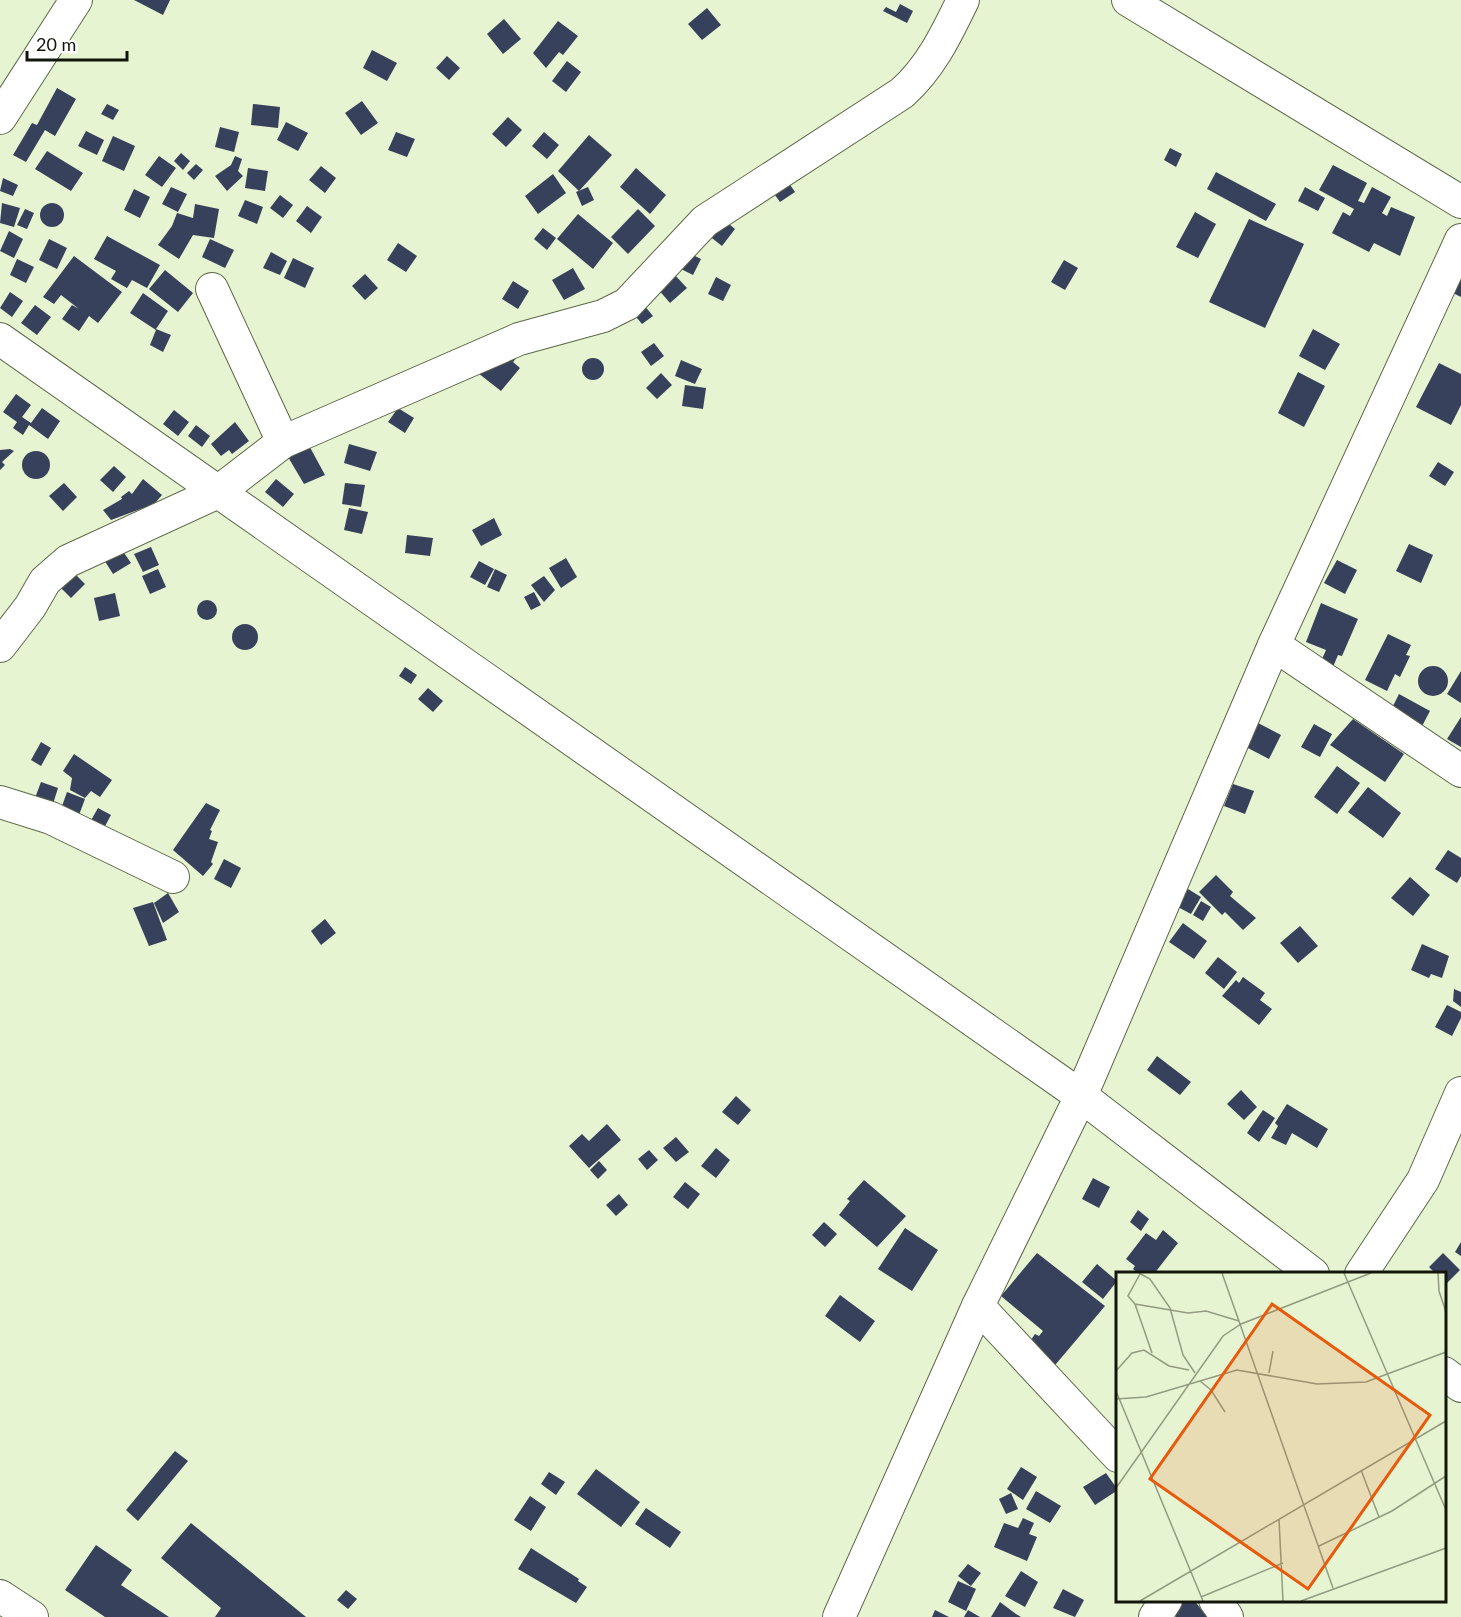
<svg xmlns="http://www.w3.org/2000/svg" width="1461" height="1617" viewBox="0 0 1461 1617" font-family="Lato,sans-serif">
	<style>
		.building { fill: #37415b }
		.lines { fill: none; stroke-linecap: round; stroke-linejoin: round }
		.street-casing { stroke: #5d6849; stroke-width: 34 }
		.street { stroke: #fff; stroke-width: 32 }
		.inset-road { fill: none; stroke: #929b81; stroke-width: 1.5 }
		.view { fill: #e8590c; fill-opacity: 0.15; stroke: #e8590c; stroke-width: 3 }
		.inset-edge { fill: none; stroke: #12160a; stroke-width: 3 }
	</style>
	<rect width="100%" height="100%" fill="#e7f4d1"/>
	<g class="building">
		<path d="M134,0H170L163,15Z"/>
		<path d="M900,4L913,11L907,23L883,11L886,7L896,12Z"/>
		<path d="M707,8L721,25L702,40L688,24Z"/>
		<path d="M504,19L521,39L503,54L487,34Z"/>
		<path d="M558,21L578,36L563,55L559,52L546,68L533,53Z"/>
		<path d="M372,50L397,63L387,81L363,68Z"/>
		<path d="M447,56L460,68L449,80L436,68Z"/>
		<path d="M567,61L581,72L566,92L552,81Z"/>
		<path d="M57,88L76,99L55,136L45,130L26,162L13,155L32,123L37,125Z"/>
		<path d="M362,101L378,123L361,135L345,113Z"/>
		<path d="M107,104L119,110L113,120L101,114Z"/>
		<path d="M253,104L280,107L278,128L251,125Z"/>
		<path d="M508,117L522,130L506,147L492,134Z"/>
		<path d="M286,122L308,133L298,151L277,140Z"/>
		<path d="M220,127L239,132L234,152L215,147Z"/>
		<path d="M86,131L104,140L97,155L78,146Z"/>
		<path d="M396,132L415,139L407,157L388,150Z"/>
		<path d="M544,132L559,145L547,159L532,146Z"/>
		<path d="M589,135L612,155L579,191L558,171Z"/>
		<path d="M113,136L135,146L124,171L102,161Z"/>
		<path d="M1170,148L1182,154L1176,167L1164,160Z"/>
		<path d="M47,151L83,173L71,191L35,169Z"/>
		<path d="M181,153L190,161L183,170L174,161Z"/>
		<path d="M159,156L176,168L162,187L145,175Z"/>
		<path d="M235,156L242,159L238,171L243,176L227,191L215,176L231,165Z"/>
		<path d="M196,164L203,170L194,180L187,173Z"/>
		<path d="M1333,165L1367,183L1358,201L1364,203L1372,187L1391,197L1382,213L1387,216L1391,207L1415,217L1400,256L1374,243L1369,252L1332,233L1343,212L1350,216L1354,209L1319,190Z"/>
		<path d="M321,166L336,178L325,193L309,180Z"/>
		<path d="M248,168L268,171L265,191L245,188Z"/>
		<path d="M636,168L666,195L650,214L620,187Z"/>
		<path d="M1216,172L1276,204L1266,221L1207,189Z"/>
		<path d="M782,173L795,192L780,202L767,184Z"/>
		<path d="M553,174L566,193L538,214L525,196Z"/>
		<path d="M3,178L18,185L13,196L0,191Z"/>
		<path d="M171,187L187,194L178,212L162,204Z"/>
		<path d="M588,187L594,200L582,206L576,192Z"/>
		<path d="M1305,187L1325,198L1318,211L1298,201Z"/>
		<path d="M134,189L150,197L140,218L124,210Z"/>
		<path d="M280,195L293,205L283,218L270,208Z"/>
		<path d="M245,200L263,207L257,224L238,216Z"/>
		<path d="M2,203L20,208L14,227L0,223Z"/>
		<circle cx="52" cy="215" r="12"/>
		<path d="M195,204L219,209L214,238L193,235L179,259L158,245L172,226L177,213L193,218Z"/>
		<path d="M307,206L322,217L311,233L296,221Z"/>
		<path d="M25,209L34,213L27,229L17,225Z"/>
		<path d="M638,209L655,226L628,254L611,237Z"/>
		<path d="M1195,212L1216,224L1198,258L1176,247Z"/>
		<path d="M578,214L613,243L593,269L557,239Z"/>
		<path d="M717,214L735,229L722,246L703,231Z"/>
		<path d="M1249,219L1304,244L1265,328L1209,302Z"/>
		<path d="M543,228L556,238L547,250L534,239Z"/>
		<path d="M9,231L23,239L14,258L0,251Z"/>
		<path d="M107,236L160,265L147,288L132,280L127,288L111,279L116,271L94,259Z"/>
		<path d="M49,239L67,248L57,269L39,260Z"/>
		<path d="M210,239L234,250L225,268L202,257Z"/>
		<path d="M398,243L417,256L406,272L387,260Z"/>
		<path d="M685,251L701,259L693,275L677,267Z"/>
		<path d="M271,252L287,261L280,275L263,268Z"/>
		<path d="M74,256L122,292L98,323L89,316L79,331L62,319L72,305L79,309L61,295L54,304L43,297Z"/>
		<path d="M293,258L314,268L305,288L284,278Z"/>
		<path d="M17,259L34,267L26,283L10,275Z"/>
		<path d="M1064,260L1078,268L1065,290L1051,282Z"/>
		<path d="M573,268L585,289L564,300L552,280Z"/>
		<path d="M1461,268V297L1451,292Z"/>
		<path d="M165,270L193,293L178,312L149,289Z"/>
		<path d="M673,273L687,288L670,303L657,288Z"/>
		<path d="M365,274L378,288L365,300L352,286Z"/>
		<path d="M716,277L731,285L723,301L708,294Z"/>
		<path d="M513,281L529,291L518,309L502,299Z"/>
		<path d="M10,292L23,301L12,317L0,308Z"/>
		<path d="M143,293L168,311L156,329L171,335L163,352L150,345L156,330L130,313Z"/>
		<path d="M643,304L653,316L642,324L632,312Z"/>
		<path d="M35,305L51,317L37,335L21,323Z"/>
		<path d="M1313,329L1340,344L1325,370L1299,356Z"/>
		<path d="M654,343L664,356L651,366L641,352Z"/>
		<path d="M518,356L513,362L520,368L501,391L478,373Z"/>
		<circle cx="593" cy="369" r="11"/>
		<path d="M681,360L702,369L695,384L675,376Z"/>
		<path d="M1439,363L1461,374V405L1451,425L1416,407Z"/>
		<path d="M1298,372L1325,386L1304,427L1278,413Z"/>
		<path d="M661,373L672,385L657,399L646,388Z"/>
		<path d="M685,385L706,388L703,409L682,406Z"/>
		<path d="M16,394L31,405L22,417L31,423L42,408L60,421L48,439L29,425L23,435L13,428L17,422L3,412Z"/>
		<path d="M398,408L414,418L405,433L388,422Z"/>
		<path d="M174,410L189,422L178,436L163,424Z"/>
		<path d="M235,422L249,441L232,454L229,450L221,456L211,444Z"/>
		<path d="M196,425L210,436L202,447L188,436Z"/>
		<path d="M306,440L325,475L304,484L285,452Z"/>
		<path d="M349,444L377,452L370,471L344,463Z"/>
		<path d="M10,449L14,451L2,462L5,465L0,470V450Z"/>
		<circle cx="36" cy="465" r="14"/>
		<path d="M1438,462L1454,472L1445,486L1429,476Z"/>
		<path d="M114,466L126,477L113,492L100,480Z"/>
		<path d="M143,479L162,495L150,509L146,507L111,520L103,510L122,499L121,497L129,491L132,494Z"/>
		<path d="M276,479L294,494L283,507L265,492Z"/>
		<path d="M64,483L77,497L63,511L49,496Z"/>
		<path d="M345,483L365,485L361,507L342,504Z"/>
		<path d="M349,508L368,512L362,534L344,530Z"/>
		<path d="M494,518L502,535L481,546L472,530Z"/>
		<path d="M407,535L433,538L430,556L405,553Z"/>
		<path d="M118,544L131,563L113,574L101,555Z"/>
		<path d="M1409,544L1433,555L1421,583L1396,571Z"/>
		<path d="M151,547L159,565L143,572L134,554Z"/>
		<path d="M566,558L577,577L561,588L549,568Z"/>
		<path d="M1337,560L1357,570L1345,594L1324,583Z"/>
		<path d="M479,561L494,569L485,585L470,577Z"/>
		<path d="M69,568L85,584L71,598L55,582Z"/>
		<path d="M158,569L166,587L150,594L142,576Z"/>
		<path d="M495,569L507,575L499,592L487,587Z"/>
		<path d="M544,576L555,590L544,602L531,585Z"/>
		<path d="M534,592L541,605L531,610L524,597Z"/>
		<path d="M115,593L120,616L99,621L94,598Z"/>
		<circle cx="207" cy="610" r="10"/>
		<path d="M1321,603L1358,619L1342,656L1338,655L1330,674L1318,668L1326,650L1306,642Z"/>
		<circle cx="245" cy="637" r="13"/>
		<path d="M1388,634L1411,645L1406,655L1410,656L1400,677L1395,674L1387,691L1365,680Z"/>
		<circle cx="1433" cy="681" r="15"/>
		<path d="M405,667L417,675L411,684L399,676Z"/>
		<path d="M1461,671V703L1447,694Z"/>
		<path d="M428,688L443,701L433,712L418,699Z"/>
		<path d="M1399,694L1430,711L1420,730L1389,714Z"/>
		<path d="M1461,717V747L1447,739Z"/>
		<path d="M1353,719L1404,754L1385,782L1330,745Z"/>
		<path d="M1258,723L1281,735L1269,759L1246,747Z"/>
		<path d="M1314,724L1332,734L1320,757L1301,747Z"/>
		<path d="M41,742L51,748L41,766L31,760Z"/>
		<path d="M74,754L112,780L100,797L91,791L85,798L70,790L72,778L63,771Z"/>
		<path d="M1337,766L1360,783L1337,814L1314,797Z"/>
		<path d="M41,782L58,788L53,804L35,798Z"/>
		<path d="M1233,784L1254,791L1245,814L1224,806Z"/>
		<path d="M1368,787L1401,813L1383,838L1348,812Z"/>
		<path d="M67,792L85,799L79,815L61,809Z"/>
		<path d="M206,803L220,810L210,830L212,831L209,839L218,842L211,862L213,864L203,876L173,850Z"/>
		<path d="M98,808L111,815L103,830L90,822Z"/>
		<path d="M1448,850L1461,858V876L1457,883L1435,869Z"/>
		<path d="M224,859L241,868L231,888L214,879Z"/>
		<path d="M1216,875L1233,892L1230,896L1256,918L1243,930L1225,912L1222,915L1199,892Z"/>
		<path d="M1410,877L1430,895L1413,916L1391,898Z"/>
		<path d="M1188,889L1201,897L1191,914L1178,907Z"/>
		<path d="M168,893L179,912L163,923L154,903Z"/>
		<path d="M1201,901L1211,907L1203,921L1193,915Z"/>
		<path d="M153,902L167,940L149,946L133,908Z"/>
		<path d="M325,919L336,933L321,945L311,931Z"/>
		<path d="M1183,923L1207,941L1194,959L1169,942Z"/>
		<path d="M1300,926L1318,946L1298,963L1280,943Z"/>
		<path d="M1422,944L1449,956L1442,978L1431,974L1429,978L1411,970Z"/>
		<path d="M1218,957L1237,972L1224,989L1205,973Z"/>
		<path d="M1243,977L1265,993L1260,1000L1272,1009L1259,1025L1222,996L1236,980L1239,983Z"/>
		<path d="M1454,989L1461,992V1007L1453,1001Z"/>
		<path d="M1447,1005L1461,1012V1018L1452,1036L1435,1027Z"/>
		<path d="M1157,1056L1191,1082L1180,1095L1147,1070Z"/>
		<path d="M1241,1090L1257,1107L1244,1120L1227,1104Z"/>
		<path d="M736,1096L751,1110L738,1125L722,1112Z"/>
		<path d="M1287,1104L1328,1129L1317,1148L1292,1133L1286,1145L1271,1138L1278,1126L1275,1123Z"/>
		<path d="M1263,1110L1275,1118L1259,1142L1247,1133Z"/>
		<path d="M607,1124L621,1140L589,1168L569,1146L582,1134L589,1141Z"/>
		<path d="M676,1137L689,1152L676,1162L663,1148Z"/>
		<path d="M716,1148L730,1160L716,1178L701,1166Z"/>
		<path d="M649,1150L658,1160L647,1170L638,1159Z"/>
		<path d="M599,1161L607,1170L598,1179L590,1170Z"/>
		<path d="M1093,1178L1110,1187L1099,1208L1082,1199Z"/>
		<path d="M864,1180L906,1216L877,1247L839,1215L850,1201L847,1199Z"/>
		<path d="M685,1182L700,1194L688,1209L673,1197Z"/>
		<path d="M619,1194L628,1205L616,1216L606,1205Z"/>
		<path d="M1138,1210L1149,1219L1141,1231L1130,1222Z"/>
		<path d="M824,1222L837,1234L825,1247L812,1235Z"/>
		<path d="M905,1228L938,1250L912,1291L878,1269Z"/>
		<path d="M1163,1230L1178,1243L1154,1274H1139L1133,1269L1135,1266L1126,1259L1146,1233L1156,1240Z"/>
		<path d="M1461,1242V1256L1455,1252Z"/>
		<path d="M1037,1253L1105,1306L1045,1377L1022,1353L1035,1334L1039,1336L1043,1331L1001,1296Z"/>
		<path d="M1443,1253L1460,1270L1446,1284L1444,1274H1436L1429,1267Z"/>
		<path d="M1097,1264L1117,1281L1103,1299L1082,1282Z"/>
		<path d="M840,1295L875,1321L860,1342L825,1316Z"/>
		<path d="M175,1451L188,1461L138,1521L126,1510Z"/>
		<path d="M1021,1467L1037,1477L1023,1500L1007,1489Z"/>
		<path d="M596,1469L640,1502L621,1527L577,1494Z"/>
		<path d="M549,1472L565,1482L556,1495L541,1484Z"/>
		<path d="M1106,1473L1118,1490L1095,1505L1083,1487Z"/>
		<path d="M1036,1491L1061,1506L1050,1523L1026,1509Z"/>
		<path d="M1011,1493L1018,1509L1006,1514L999,1499Z"/>
		<path d="M530,1496L546,1507L531,1531L514,1520Z"/>
		<path d="M646,1508L681,1532L670,1548L635,1524Z"/>
		<path d="M1023,1518L1034,1523L1029,1534L1037,1537L1027,1561L994,1547L1004,1523L1018,1528Z"/>
		<path d="M191,1523L240,1563L306,1617H215L221,1608L161,1558Z"/>
		<path d="M96,1545L132,1570L121,1585L169,1617H105L65,1590Z"/>
		<path d="M531,1548L579,1579L578,1581L587,1587L576,1603L518,1569Z"/>
		<path d="M968,1564L981,1573L971,1586L958,1576Z"/>
		<path d="M1021,1571L1038,1582L1025,1607L1005,1596Z"/>
		<path d="M958,1581L976,1589L966,1611L948,1602Z"/>
		<path d="M1063,1589L1084,1600L1075,1617L1053,1608Z"/>
		<path d="M346,1590L357,1599L348,1609L337,1600Z"/>
		<path d="M1175,1600H1194L1207,1617H1176L1168,1607Z"/>
		<path d="M1000,1602L1016,1614L1021,1617H991Z"/>
		<path d="M935,1610L949,1617H932Z"/>
		<path d="M968,1610L980,1617H964Z"/>
	</g>
	<g class="lines">
		<defs>
			<g id="street">
				<path d="M1128,0L1461,202"/>
				<path d="M0,118L76,0"/>
				<path d="M212,289L283,442"/>
				<path d="M0,339L1081,1096L1313,1274"/>
				<path d="M1274,645L1461,771"/>
				<path d="M0,646L30,607L45,581L68,561L218,492L283,442L519,339L603,316L627,304L705,221L902,93C931,67 946,35 963,0"/>
				<path d="M0,802L51,818L173,877"/>
				<path d="M1361,1274L1423,1180L1461,1093"/>
				<path d="M978,1306L1118,1456"/>
				<path d="M1444,1373L1461,1386"/>
				<path d="M0,1596L32,1617"/>
				<path d="M1215,1600L1227,1617"/>
				<path d="M839,1617L978,1306L1081,1096L1274,645L1461,240"/>
				<path d="M1155,1617L1166,1600"/>
			</g>
		</defs>
		<use href="#street" class="street-casing"/>
		<use href="#street" class="street"/>
	</g>
	<g transform="translate(1116 1272)">
		<rect width="330" height="330" fill="#e7f4d1"/>
		<path class="inset-road" d="M23,1L34,7L54,36L67,83L79,101M106,1L217,316M228,1L330,238M322,1L323,19L330,40M24,2L12,24L19,32L72,41L90,39L123,49M19,32L36,81M0,99L16,81L28,78L53,94L73,98M153,101L157,79M84,109L95,118L109,140M0,119L87,329M0,127L30,125L121,98L201,112L250,110L330,80M245,198L263,245M0,216L107,64L125,52L255,1M163,247L167,329M203,274L276,239L330,204M85,325L167,291M24,329L330,149M185,329L330,276"/>
		<path class="view" d="M156,32L314,143L192,317L34,207Z"/>
		<rect width="330" height="330" class="inset-edge"/>
	</g>
	<path d="M27 51v9h100v-9" fill="none" stroke="#12160a" stroke-width="3"/>
	<text x="36" y="51" font-size="18" fill="#12160a" stroke="#ffffff" stroke-width="4.5" paint-order="stroke">20 m</text>
</svg>
